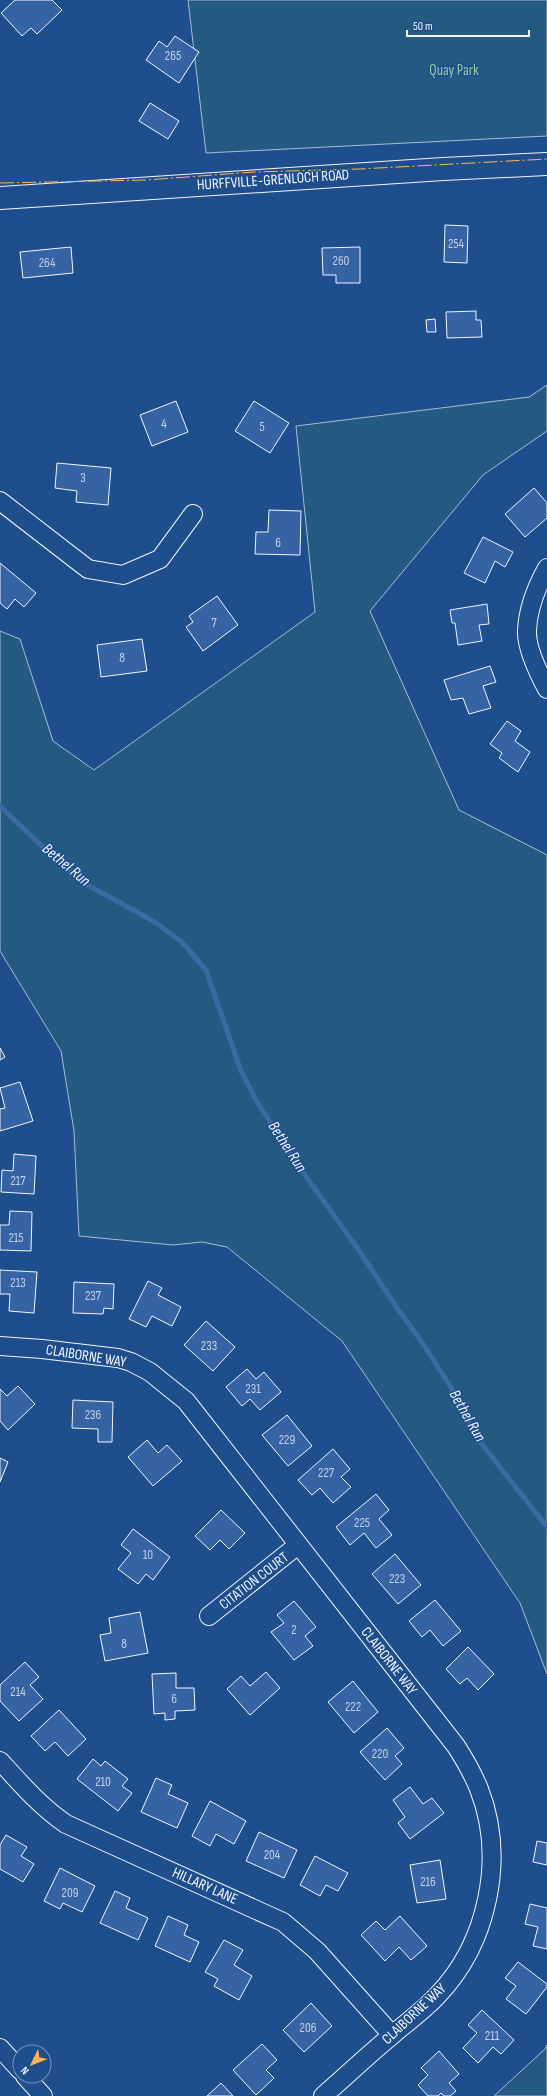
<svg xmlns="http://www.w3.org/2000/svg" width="547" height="2096" viewBox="0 0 547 2096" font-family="'Sofia Sans Condensed',sans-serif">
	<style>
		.green { fill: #245a82; stroke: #a8bbd7 }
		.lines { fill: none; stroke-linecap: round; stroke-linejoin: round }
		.stream { stroke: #3b69a3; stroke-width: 5 }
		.building { fill: #3563a3; stroke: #f2f6ff }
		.minor-casing { stroke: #f2f6ff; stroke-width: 20 }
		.major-casing { stroke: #f2f6ff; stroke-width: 24 }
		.minor { stroke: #1f4e8c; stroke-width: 18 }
		.major { stroke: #1f4e8c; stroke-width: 22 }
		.power { stroke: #ffb74d; stroke-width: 1; stroke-dasharray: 14 3 2 3; stroke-linecap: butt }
		.labels { text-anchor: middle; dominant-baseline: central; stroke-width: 3; stroke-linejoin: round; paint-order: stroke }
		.number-label { font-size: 13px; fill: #c3d1e8 }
		.park-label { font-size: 15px; fill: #97c8a6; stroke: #1f4e8c }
		.street-label { font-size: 15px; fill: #f2f6ff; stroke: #1f4e8c }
		.water-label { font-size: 16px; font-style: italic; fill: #f2f6ff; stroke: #1f4e8c }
	</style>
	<rect width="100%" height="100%" fill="#1f4e8c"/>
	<g class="green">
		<path d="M188,0H547V136L206,153Z"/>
		<path d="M547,385V431L483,475L370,611L459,810L547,855V1674L520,1603L342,1341L227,1247L202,1242L173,1245L79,1236L74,1131L61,1051L0,951V631L20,639L53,741L94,770L315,612L296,426L529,397Z"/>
		<path d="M547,2045V2096H494L545,2049Z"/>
	</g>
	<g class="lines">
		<path class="stream" d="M0,806L52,856L82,882L155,922L182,942L206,970L241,1071L256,1100L295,1161L358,1249L397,1308L424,1345L458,1399L474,1434L547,1527"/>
	</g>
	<g class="building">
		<path d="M15,0H52L62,10L37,34L31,28L22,36L1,13Z"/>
		<path d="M175,36L199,52L179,83L146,60L159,41L167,47Z"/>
		<path d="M150,103L179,121L168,139L139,121Z"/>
		<path d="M445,225L468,226L467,263L444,262Z"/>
		<path d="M71,247L73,273L23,278L20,252Z"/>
		<path d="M360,247V283H336V275H323L322,248Z"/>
		<path d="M476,311V320H481L482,337L447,338L446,312Z"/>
		<path d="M435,319L436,332H427L426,320Z"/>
		<path d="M176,401L188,432L152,446L140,415Z"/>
		<path d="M254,401L289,423L270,453L235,431Z"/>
		<path d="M57,463L111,468L108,505L76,502L77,491L55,488Z"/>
		<path d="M534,488L547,503V518L525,537L505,514Z"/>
		<path d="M269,510L301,511L300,555L255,554L256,532H268Z"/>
		<path d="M483,537L513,552L505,567L495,561L485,583L464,573Z"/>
		<path d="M0,563L36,593L24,607L15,599L7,609L0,603Z"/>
		<path d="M217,596L238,625L203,651L186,627L193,622L189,616Z"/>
		<path d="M487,604L489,624L479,625L482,641L458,645L455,623H452L450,610Z"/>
		<path d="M142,639L147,671L101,677L97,645Z"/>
		<path d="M490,666L496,682L483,686L491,708L469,714L463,698L451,700L444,680Z"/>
		<path d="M507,721L521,731L515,741L530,752L518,772L499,758L502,753L490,744Z"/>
		<path d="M0,1048L5,1057L0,1060Z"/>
		<path d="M20,1082L33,1121L0,1131V1109L5,1108L0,1088Z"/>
		<path d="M14,1154L36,1156L34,1194L1,1192L2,1170L13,1171Z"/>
		<path d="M10,1211L32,1212L31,1251L0,1250V1225H9Z"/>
		<path d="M0,1270L37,1272L34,1313L9,1311L10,1294H0Z"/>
		<path d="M148,1281L162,1288L158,1295L181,1307L172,1326L152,1316L146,1327L129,1319Z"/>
		<path d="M74,1282L114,1284L113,1309L104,1308L103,1314L73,1313Z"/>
		<path d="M206,1321L235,1347L213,1371L184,1345Z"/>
		<path d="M247,1369L256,1379L264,1372L281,1392L260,1410L250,1399L242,1406L226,1387Z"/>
		<path d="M18,1386L35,1404L8,1430L0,1421V1389L7,1396Z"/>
		<path d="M73,1400L113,1402L112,1442H98V1429L72,1428Z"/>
		<path d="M287,1415L312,1446L288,1466L262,1435Z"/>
		<path d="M147,1440L158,1453L167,1445L182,1461L153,1486L128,1457Z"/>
		<path d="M333,1449L350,1469L341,1477L351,1487L333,1503L320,1488L312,1495L298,1480Z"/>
		<path d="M0,1458L8,1462L0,1482Z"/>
		<path d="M376,1494L389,1510L379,1519L392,1535L376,1548L364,1533L350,1545L336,1527Z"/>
		<path d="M221,1510L245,1533L229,1549L220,1540L210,1550L195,1536Z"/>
		<path d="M133,1529L170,1557L153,1580L146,1574L138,1584L118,1569L131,1553L121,1545Z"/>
		<path d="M395,1554L421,1585L398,1604L372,1574Z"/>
		<path d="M435,1600L461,1631L443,1646L430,1630L422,1637L409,1621Z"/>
		<path d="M294,1601L316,1627L305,1636L313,1646L294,1660L271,1632L284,1623L277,1615Z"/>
		<path d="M140,1612L148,1653L105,1661L100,1635L111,1633L109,1618Z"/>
		<path d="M468,1647L494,1674L478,1690L467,1678L460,1684L446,1669Z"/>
		<path d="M25,1662L39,1677L30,1685L43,1699L19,1721L0,1701V1685Z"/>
		<path d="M266,1672L280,1688L250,1715L227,1689L241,1676L250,1686Z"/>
		<path d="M176,1673V1688H194L195,1710L175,1711V1719L165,1720V1713L154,1714L152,1674Z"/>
		<path d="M353,1681L378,1712L354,1733L328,1702Z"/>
		<path d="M59,1710L86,1739L68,1756L55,1742L45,1751L31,1736Z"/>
		<path d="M387,1728L404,1748L395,1756L402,1764L385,1780L360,1752Z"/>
		<path d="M93,1759L101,1766L105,1761L128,1779L122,1786L132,1793L118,1811L77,1779Z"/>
		<path d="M156,1778L172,1785L168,1794L188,1803L177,1828L141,1812Z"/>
		<path d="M410,1787L423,1804L432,1798L444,1813L410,1839L398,1823L405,1817L393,1800Z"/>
		<path d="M210,1801L246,1821L234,1844L216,1834L210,1846L192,1836Z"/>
		<path d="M259,1832L297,1850L284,1878L246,1861Z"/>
		<path d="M6,1835L27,1847L21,1856L34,1864L23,1882L0,1869V1845Z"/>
		<path d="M537,1841L547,1843V1865L533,1862Z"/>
		<path d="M315,1856L348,1873L338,1891L326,1885L320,1896L300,1885Z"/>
		<path d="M440,1860L446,1899L417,1903L410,1865Z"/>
		<path d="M60,1868L95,1886L82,1912L63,1903L60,1909L44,1901Z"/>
		<path d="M115,1891L130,1898L126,1908L148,1918L138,1940L100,1923Z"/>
		<path d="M530,1904L547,1908V1949L533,1946L538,1927L525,1924Z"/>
		<path d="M168,1916L188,1925L184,1935L199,1942L190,1962L155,1946Z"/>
		<path d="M400,1916L427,1946L411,1960L399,1947L385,1961L361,1935L376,1921L385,1930Z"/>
		<path d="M224,1940L243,1950L234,1965L252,1976L239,2000L214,1986L218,1979L205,1972Z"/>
		<path d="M518,1962L547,1984V1987L526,2014L506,1999L516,1986L505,1978Z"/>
		<path d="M311,2003L332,2026L304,2052L283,2030Z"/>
		<path d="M482,2010L514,2040L501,2054L493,2047L478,2063L463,2048L477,2033L468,2025Z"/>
		<path d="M262,2044L277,2060L266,2070L274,2078L256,2095L233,2070Z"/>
		<path d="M439,2051L459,2074L449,2083L456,2091L450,2096H444L441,2093L438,2096H428L418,2085L428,2075L421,2068Z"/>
		<path d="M221,2083L233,2096H207Z"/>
	</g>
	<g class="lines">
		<defs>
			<g id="minor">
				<path d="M0,501L88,569L123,575L160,559L193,514"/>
				<path d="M547,568C537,586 528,609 527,630C526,648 539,674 547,689"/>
				<path d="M0,1346L42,1349L118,1358L131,1362L150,1372L186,1401L456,1746C465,1760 473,1774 479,1789C506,1858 488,1943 437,1996C423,2011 407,2022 391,2036C368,2055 346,2076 323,2096"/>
				<path d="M209,1616L298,1545"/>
				<path d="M0,1761C21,1784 40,1806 66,1824L283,1922L317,1951L392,2035"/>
				<path d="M0,2048L20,2070"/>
				<path d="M25,2076L43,2096"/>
			</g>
			<path id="major" d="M0,198L443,169L547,164"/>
		</defs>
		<use href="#minor" class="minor-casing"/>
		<use href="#major" class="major-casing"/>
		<use href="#minor" class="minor"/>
		<use href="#major" class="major"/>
		<path class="power" d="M0,183L146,180L254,172L360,169L547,159"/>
	</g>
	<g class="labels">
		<g class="number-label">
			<text x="173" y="56">265</text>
			<text x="456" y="244">254</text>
			<text x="341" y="261">260</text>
			<text x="47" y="263">264</text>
			<text x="164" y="424">4</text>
			<text x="262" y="427">5</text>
			<text x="83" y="478">3</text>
			<text x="278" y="543">6</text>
			<text x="214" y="623">7</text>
			<text x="122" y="658">8</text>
			<text x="18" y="1181">217</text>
			<text x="16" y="1238">215</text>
			<text x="18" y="1283">213</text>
			<text x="93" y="1296">237</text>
			<text x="209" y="1346">233</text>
			<text x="253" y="1389">231</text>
			<text x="93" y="1415">236</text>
			<text x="287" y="1440">229</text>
			<text x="326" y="1473">227</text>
			<text x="362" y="1523">225</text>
			<text x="148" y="1555">10</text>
			<text x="397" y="1579">223</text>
			<text x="294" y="1630">2</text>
			<text x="124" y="1644">8</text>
			<text x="18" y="1692">214</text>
			<text x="174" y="1699">6</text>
			<text x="353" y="1707">222</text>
			<text x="380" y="1754">220</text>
			<text x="103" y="1782">210</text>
			<text x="272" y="1855">204</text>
			<text x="428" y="1882">216</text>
			<text x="70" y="1893">209</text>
			<text x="308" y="2028">206</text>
			<text x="492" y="2036">211</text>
		</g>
		<g class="park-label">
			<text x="454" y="70">Quay Park</text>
		</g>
		<g class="street-label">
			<text transform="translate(273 180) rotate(-4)">HURFFVILLE-GRENLOCH ROAD</text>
			<text transform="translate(86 1356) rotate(9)">CLAIBORNE WAY</text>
			<text transform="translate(254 1581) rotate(-38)">CITATION COURT</text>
			<text transform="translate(389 1661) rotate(52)">CLAIBORNE WAY</text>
			<text transform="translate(205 1886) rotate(24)">HILLARY LANE</text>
			<text transform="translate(414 2014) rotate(-43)">CLAIBORNE WAY</text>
		</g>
		<g class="water-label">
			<text transform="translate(66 865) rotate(40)">Bethel Run</text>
			<text transform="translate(287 1147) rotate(57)">Bethel Run</text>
			<text transform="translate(467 1416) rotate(60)">Bethel Run</text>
		</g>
	</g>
	<g transform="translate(32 2064) rotate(227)"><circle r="19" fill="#1f4e8c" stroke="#7391ba"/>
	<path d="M0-3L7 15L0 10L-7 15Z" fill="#ffb74d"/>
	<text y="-6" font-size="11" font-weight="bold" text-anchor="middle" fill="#f2f6ff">N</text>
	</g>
	<path d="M407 30v6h122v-6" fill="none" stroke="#f2f6ff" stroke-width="2"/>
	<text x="413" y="30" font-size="12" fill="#f2f6ff" stroke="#1f4e8c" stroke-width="3" paint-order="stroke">50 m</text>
</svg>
